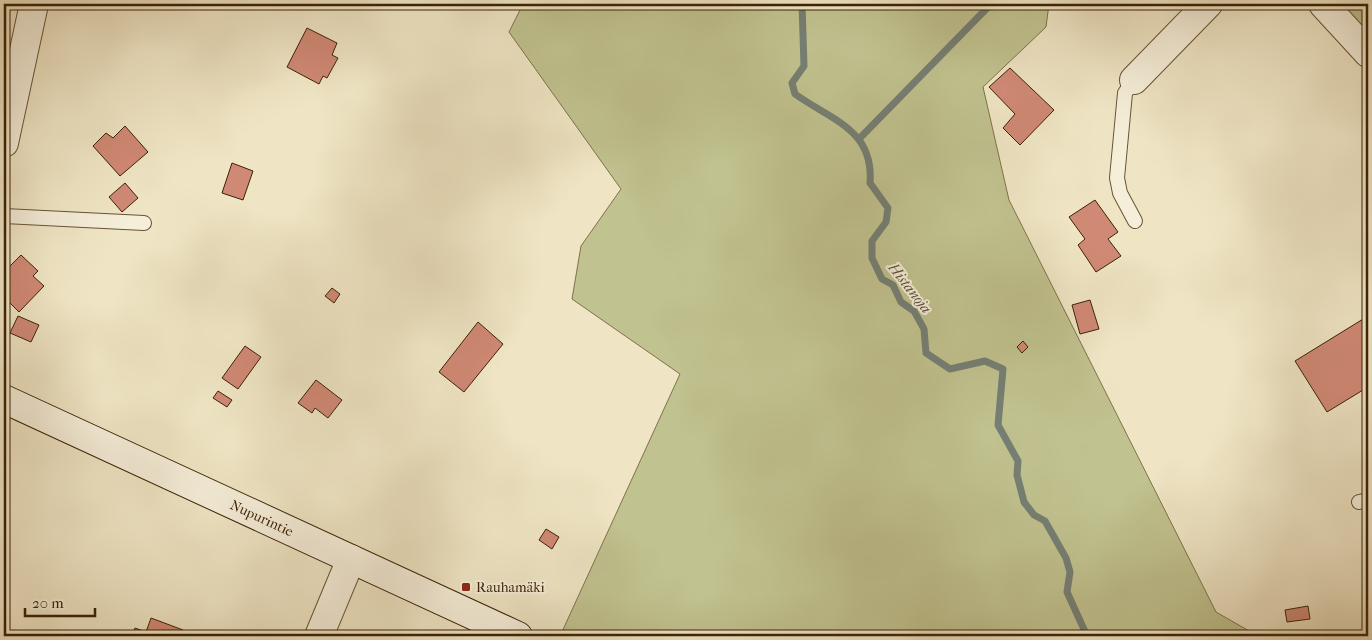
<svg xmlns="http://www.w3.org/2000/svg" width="1372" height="640" viewBox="0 0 1372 640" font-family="'IM FELL French Canon',serif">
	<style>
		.green { fill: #c0c28f; stroke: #7e724a }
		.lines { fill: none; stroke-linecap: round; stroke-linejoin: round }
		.stream { stroke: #757f73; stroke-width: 7 }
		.building { fill: #d08975; stroke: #3b2205 }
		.lane-casing { stroke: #685335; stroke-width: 16 }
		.street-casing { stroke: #685335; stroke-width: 30 }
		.secondary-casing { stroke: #3b2205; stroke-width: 30 }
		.lane { stroke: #f5eed9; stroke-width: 14 }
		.street { stroke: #f5eed9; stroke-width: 28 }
		.secondary { stroke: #f5eed9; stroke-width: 28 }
		.poi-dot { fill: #8f2418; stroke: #f5eed9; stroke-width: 2 }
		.labels { text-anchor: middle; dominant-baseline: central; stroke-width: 4; stroke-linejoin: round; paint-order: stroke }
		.street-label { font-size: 14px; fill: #3b2205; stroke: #f5eed9 }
		.poi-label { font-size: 14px; fill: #3b2205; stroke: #f5eed9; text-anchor: start }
		.water-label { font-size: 15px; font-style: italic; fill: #58503c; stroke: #f5eed9 }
	</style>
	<rect width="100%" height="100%" fill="#efe5c4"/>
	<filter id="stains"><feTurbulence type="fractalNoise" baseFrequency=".004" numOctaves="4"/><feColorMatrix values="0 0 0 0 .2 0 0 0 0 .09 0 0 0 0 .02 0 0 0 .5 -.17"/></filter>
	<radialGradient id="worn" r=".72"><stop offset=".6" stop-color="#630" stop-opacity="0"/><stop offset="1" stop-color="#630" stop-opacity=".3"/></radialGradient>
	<g class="green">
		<path d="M523,4H888L892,9L899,4H1049L1046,27L983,87L1009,200L1216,612L1258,636H566L561,634L680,374L572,299L581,246L621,189L509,32Z"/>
		<path d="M1335,4H1368V40Z"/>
	</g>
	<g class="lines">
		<g class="stream">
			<path d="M802,4L804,66L792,83L795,94C831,120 874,129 870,183L888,208L886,222L872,241V258L882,279L893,285L901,302L914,311L924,329L926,353L950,369L985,361L1003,369L998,425L1018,461L1017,475L1024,502L1034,515L1045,521L1066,558L1070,572L1067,592L1087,636"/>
			<path d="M860,138L991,4"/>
		</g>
	</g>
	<g class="building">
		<path d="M307,28L337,43L332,55L338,58L327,78L323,76L319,84L287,67Z"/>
		<path d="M1010,68L1054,110L1020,145L1003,128L1015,114L989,87Z"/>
		<path d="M125,126L148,152L120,176L93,146L106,133L113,138Z"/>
		<path d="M232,163L253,171L243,200L222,193Z"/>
		<path d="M125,183L138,198L122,212L109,197Z"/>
		<path d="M1095,200L1118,232L1108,239L1121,256L1096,272L1078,245L1085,239L1069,217Z"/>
		<path d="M21,255L38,271L33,276L44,286L19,312L4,297L9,290L4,284V272Z"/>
		<path d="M332,288L340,294L334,303L325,296Z"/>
		<path d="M1090,300L1099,329L1080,334L1072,305Z"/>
		<path d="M18,316L39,325L31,342L10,333Z"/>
		<path d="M1368,316V387L1327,412L1295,361Z"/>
		<path d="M478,322L503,344L464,392L439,372Z"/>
		<path d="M1023,341L1028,347L1022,353L1017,347Z"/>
		<path d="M245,346L261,357L238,389L222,378Z"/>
		<path d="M316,380L342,400L328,418L315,408L312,413L298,403Z"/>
		<path d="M218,391L232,400L227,407L213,398Z"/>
		<path d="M546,529L559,537L552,549L539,540Z"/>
		<path d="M1308,606L1310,619L1287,622L1285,610Z"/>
		<path d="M151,618L183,630L180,636H132L135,628L146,632Z"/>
	</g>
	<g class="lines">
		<defs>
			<g id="lane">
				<path d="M1134,80L1125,93L1117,178L1120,193L1135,221"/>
				<path d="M4,216L144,223"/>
				<path d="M1359,502L1368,500"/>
			</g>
			<g id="street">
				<path d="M1323,4L1368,53"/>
				<path d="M1134,80L1208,4"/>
				<path d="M4,143L34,4"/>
				<path d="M319,636L351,559"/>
			</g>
			<g id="secondary">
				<path id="s1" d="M4,399L518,636"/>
			</g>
		</defs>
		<use href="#lane" class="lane-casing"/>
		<use href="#street" class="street-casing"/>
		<use href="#secondary" class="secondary-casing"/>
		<use href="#lane" class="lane"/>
		<use href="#street" class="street"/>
		<use href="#secondary" class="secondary"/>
	</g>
	<rect class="poi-dot" x="461" y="582" width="10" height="10" rx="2.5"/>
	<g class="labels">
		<g class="street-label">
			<text stroke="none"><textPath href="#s1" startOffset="284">Nupurintie</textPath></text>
		</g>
		<g class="poi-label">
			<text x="476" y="587">Rauhamäki</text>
		</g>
		<g class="water-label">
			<text transform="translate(910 288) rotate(52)">Histanoja</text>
		</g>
	</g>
	<rect width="1372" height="640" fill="none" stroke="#efe5c4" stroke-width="20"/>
	<rect x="5" y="5" width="1362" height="630" fill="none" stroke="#3b2205" stroke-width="2.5"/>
	<rect x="10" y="10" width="1352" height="620" fill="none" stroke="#3b2205"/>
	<path d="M25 608v8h70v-8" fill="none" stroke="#3b2205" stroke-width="2.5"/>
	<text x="32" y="608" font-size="15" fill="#3b2205" stroke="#f5eed9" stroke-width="4" paint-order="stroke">20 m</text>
	<rect width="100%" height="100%" filter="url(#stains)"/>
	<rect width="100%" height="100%" fill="url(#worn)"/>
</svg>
